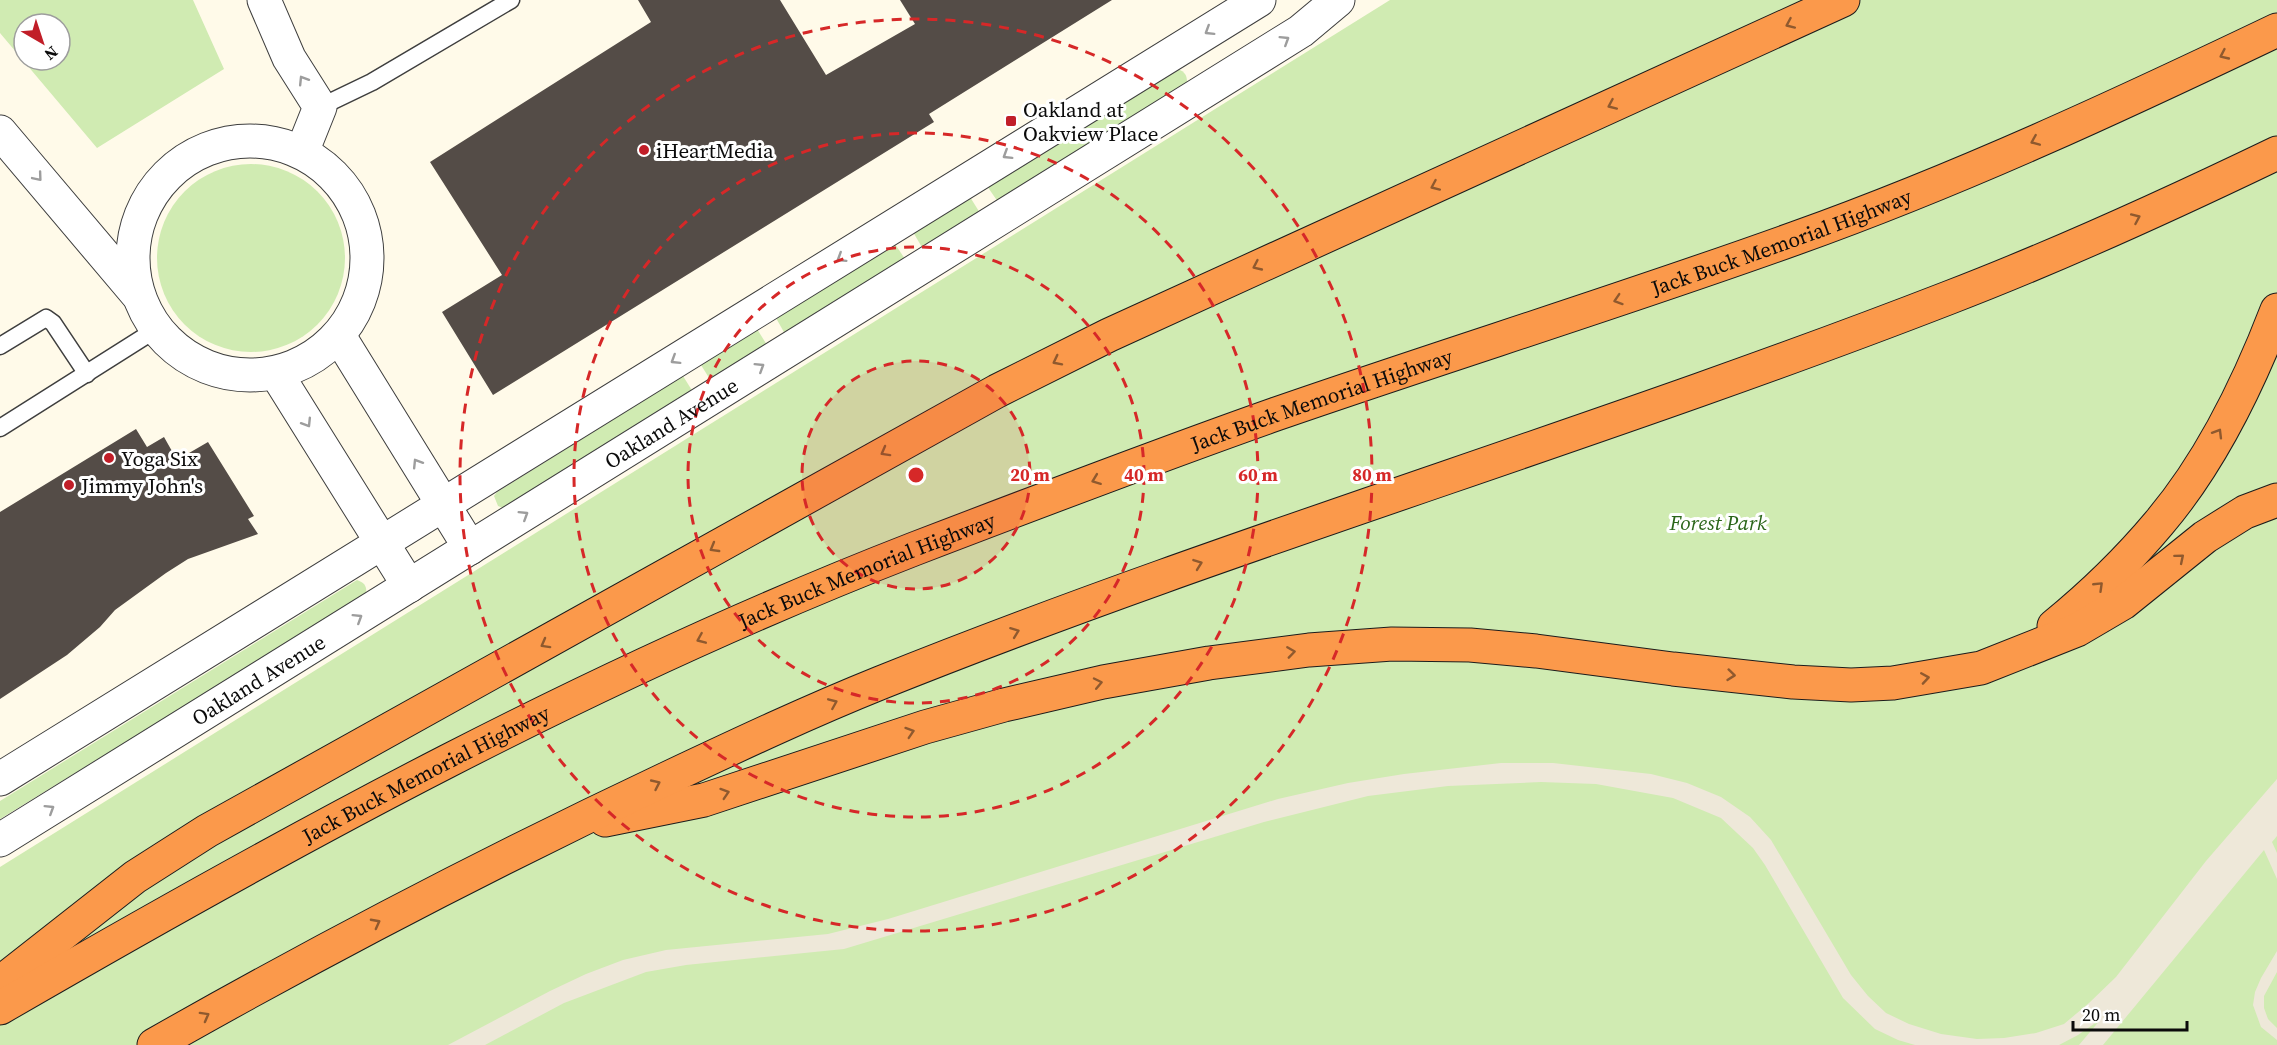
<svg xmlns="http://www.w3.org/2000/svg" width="2277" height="1045" viewBox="0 0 2277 1045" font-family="'Source Serif 4',serif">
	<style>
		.green { fill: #d0ebb2; fill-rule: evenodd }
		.plaza { fill: #eee8d9 }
		.building { fill: #544c47 }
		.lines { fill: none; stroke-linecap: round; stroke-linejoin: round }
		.service-casing { stroke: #3e3e3e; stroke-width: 19 }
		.minor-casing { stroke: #3e3e3e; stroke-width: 35 }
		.tertiary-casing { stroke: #3e3e3e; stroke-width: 35 }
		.motorway-casing { stroke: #1c1c1c; stroke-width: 35 }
		.service { stroke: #fff; stroke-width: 16 }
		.minor { stroke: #fff; stroke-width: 33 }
		.tertiary { stroke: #fff; stroke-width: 33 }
		.motorway { stroke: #fb994b; stroke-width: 33 }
		.oneway { stroke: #8f592e }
		.oneway2 { stroke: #9d9d9d }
		.ring { fill: none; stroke: #d62828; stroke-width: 3; stroke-dasharray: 10 8 }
		.poi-dot { fill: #c11e28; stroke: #fff; stroke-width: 2 }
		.labels { text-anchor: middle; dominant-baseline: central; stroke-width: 6; stroke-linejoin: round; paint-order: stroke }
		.poi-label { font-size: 21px; fill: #0b0b0b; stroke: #fff; text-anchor: start }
		.street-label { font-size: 21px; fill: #0b0b0b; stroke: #fff }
		.park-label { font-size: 21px; font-style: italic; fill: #2a6519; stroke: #fff }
		.centre { fill: #d62828; stroke: #fff; stroke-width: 3 }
		.ring-label { font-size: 18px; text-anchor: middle; font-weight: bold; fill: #d62828; stroke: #fff; stroke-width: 6; stroke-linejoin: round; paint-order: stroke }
	</style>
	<rect width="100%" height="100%" fill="#fffae9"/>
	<g class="green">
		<path d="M0,0H193L224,69L97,148L0,33ZM24,24H60V60H24Z"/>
		<path d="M1390,0H2277V1045H0V867Z"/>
		<path d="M1178,69C1185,72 1187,75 1187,83L1182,87L998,202L987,186Z"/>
		<circle cx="251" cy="258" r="94"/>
		<path d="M970,197L980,213L923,249L913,232Z"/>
		<path d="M895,244L905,259L785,334L776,318Z"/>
		<path d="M757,329L767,345L711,381L701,365Z"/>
		<path d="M683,376L693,392L509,506L503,508L498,506L494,496L497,492Z"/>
		<path d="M357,580C365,583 367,586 366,595L0,819V801Z"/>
	</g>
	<g class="plaza">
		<path d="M1501,763H1553L1651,774L1687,783L1721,797L1750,817L1771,840L1851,975L1868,996L1886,1013L1909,1024L1941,1034L1977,1039L2004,1038L2036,1033L2064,1024L2089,1003L2116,977L2206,861L2277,779V836L2272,842L2277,853V879L2264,850L2103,1045H2079L2101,1019L2078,1035L2059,1045H1915L1898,1040L1875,1029L1843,998L1765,865L1753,848L1721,818L1673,798L1596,784L1541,782L1448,786L1368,796L1264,822L844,949L686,965L646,972L564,1003L485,1045H448L550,991L586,974L623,960L666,950L828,934L888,919L1278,799L1348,783L1404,774Z"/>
		<path d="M2277,951V972L2264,996V1008L2268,1019L2277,1028V1040L2261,1027L2253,1005L2255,992L2261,978Z"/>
	</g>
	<g class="building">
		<path d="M638,0H780L826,75L915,24L900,0H1112L929,114L934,122L493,395L442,312L502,275L430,162L651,22Z"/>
		<path d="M136,429L147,447L164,437L177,460L208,442L254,516L248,519L258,534L188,559L166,573L115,610L100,627L67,655L0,699V512Z"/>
	</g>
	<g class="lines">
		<defs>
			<g id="service">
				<path d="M320,107L372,82L511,0"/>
				<path d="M0,346L46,318L53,323L87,374"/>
				<path d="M0,428L155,330"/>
			</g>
			<g id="minor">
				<path d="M264,0L289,58L320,107L302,152"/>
				<path d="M0,132L137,294"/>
				<circle cx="250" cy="258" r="117"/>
				<path d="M339,336L470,548"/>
				<path d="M276,373L409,586"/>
			</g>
			<g id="tertiary">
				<path d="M0,779L1259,0"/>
				<path id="s1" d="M0,840L1301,31L1338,0"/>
			</g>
			<g id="motorway">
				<path d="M2054,626C2092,595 2128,560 2159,523C2210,463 2249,383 2277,310"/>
				<path d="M605,820L704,800L925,727L1004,705L1103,682L1209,663L1309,650L1392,644L1470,645L1536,651L1673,669L1793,682L1851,685L1893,683L1981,668L2077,630L2123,603L2205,537L2245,512L2277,500"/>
				<path d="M0,983L135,877L207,831L997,391L1109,335L1843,0"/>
				<path id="s2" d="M0,1008C295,837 595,673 914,549C1034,503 1154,457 1276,414C1449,354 1624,300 1796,238C1961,179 2120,105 2277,30"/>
				<path d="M154,1045C323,949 492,861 668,778C738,745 808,712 880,683C1231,542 1595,435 1948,298C2060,255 2169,205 2277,153"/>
			</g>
		</defs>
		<use href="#service" class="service-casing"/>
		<use href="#minor" class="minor-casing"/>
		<use href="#tertiary" class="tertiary-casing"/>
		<use href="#motorway" class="motorway-casing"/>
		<use href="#service" class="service"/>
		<use href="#minor" class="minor"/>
		<use href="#tertiary" class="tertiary"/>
		<use href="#motorway" class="motorway"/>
	</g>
	<defs><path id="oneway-chevron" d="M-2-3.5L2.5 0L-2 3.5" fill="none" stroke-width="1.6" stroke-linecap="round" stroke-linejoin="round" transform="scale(1.5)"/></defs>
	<g class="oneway">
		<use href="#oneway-chevron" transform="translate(1790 24) rotate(156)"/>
		<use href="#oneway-chevron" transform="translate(2224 55) rotate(155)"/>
		<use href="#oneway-chevron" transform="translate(1612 105) rotate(156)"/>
		<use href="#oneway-chevron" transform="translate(2035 141) rotate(157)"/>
		<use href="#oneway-chevron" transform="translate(1435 186) rotate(156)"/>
		<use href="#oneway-chevron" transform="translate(2136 218) rotate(-24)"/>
		<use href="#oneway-chevron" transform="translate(1257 266) rotate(155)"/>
		<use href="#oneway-chevron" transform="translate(1618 300) rotate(162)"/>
		<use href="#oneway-chevron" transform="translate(1057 361) rotate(153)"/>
		<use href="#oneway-chevron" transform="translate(2218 433) rotate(-59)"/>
		<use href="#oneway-chevron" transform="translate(885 452) rotate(151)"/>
		<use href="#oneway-chevron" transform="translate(1096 480) rotate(159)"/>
		<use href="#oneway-chevron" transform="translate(714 548) rotate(150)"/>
		<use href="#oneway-chevron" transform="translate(2180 558) rotate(-40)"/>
		<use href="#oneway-chevron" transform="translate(1198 564) rotate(-20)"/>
		<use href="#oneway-chevron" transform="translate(2099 586) rotate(-44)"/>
		<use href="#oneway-chevron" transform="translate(1015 632) rotate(-21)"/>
		<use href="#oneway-chevron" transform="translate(701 639) rotate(157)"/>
		<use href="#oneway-chevron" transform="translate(545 644) rotate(151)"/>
		<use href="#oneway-chevron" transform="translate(1291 652) rotate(-8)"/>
		<use href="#oneway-chevron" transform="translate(1731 675) rotate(6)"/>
		<use href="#oneway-chevron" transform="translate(1925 678) rotate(-9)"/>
		<use href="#oneway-chevron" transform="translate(1098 683) rotate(-12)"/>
		<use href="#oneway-chevron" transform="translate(833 703) rotate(-23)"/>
		<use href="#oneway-chevron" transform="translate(910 732) rotate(-18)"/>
		<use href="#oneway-chevron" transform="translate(656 784) rotate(-25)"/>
		<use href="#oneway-chevron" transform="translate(725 793) rotate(-18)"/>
		<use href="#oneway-chevron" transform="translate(376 923) rotate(-28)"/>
		<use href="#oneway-chevron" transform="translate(205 1016) rotate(-29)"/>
	</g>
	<g class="oneway2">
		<use href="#oneway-chevron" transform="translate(1209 31) rotate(148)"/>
		<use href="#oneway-chevron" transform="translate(1285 40) rotate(-32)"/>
		<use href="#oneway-chevron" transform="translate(303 80) rotate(-122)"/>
		<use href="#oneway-chevron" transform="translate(1007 155) rotate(148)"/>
		<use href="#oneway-chevron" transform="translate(38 177) rotate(50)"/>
		<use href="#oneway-chevron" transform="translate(841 258) rotate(148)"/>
		<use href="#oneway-chevron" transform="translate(675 360) rotate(148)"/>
		<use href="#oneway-chevron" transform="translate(760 367) rotate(-32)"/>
		<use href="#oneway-chevron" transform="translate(307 423) rotate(58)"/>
		<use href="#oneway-chevron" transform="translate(417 463) rotate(-122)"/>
		<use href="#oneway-chevron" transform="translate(524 515) rotate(-32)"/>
		<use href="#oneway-chevron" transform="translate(358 618) rotate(-32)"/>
		<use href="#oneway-chevron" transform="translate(50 809) rotate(-32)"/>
	</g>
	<circle cx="916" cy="475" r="114" fill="#d62828" fill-opacity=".12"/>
	<g class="ring">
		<circle cx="916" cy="475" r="114"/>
		<circle cx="916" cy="475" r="228"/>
		<circle cx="916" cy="475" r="342"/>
		<circle cx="916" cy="475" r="456"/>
	</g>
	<g class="poi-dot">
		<rect x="1005" y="115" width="12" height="12" rx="3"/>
		<circle cx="644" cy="150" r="6"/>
		<circle cx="109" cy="458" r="6"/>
		<circle cx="69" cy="485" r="6"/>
	</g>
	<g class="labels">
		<g class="poi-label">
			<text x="1023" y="109">Oakland at<tspan x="1023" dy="24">Oakview Place</tspan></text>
			<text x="656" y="150">iHeartMedia</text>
			<text x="121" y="458">Yoga Six</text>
			<text x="81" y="485">Jimmy John's</text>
		</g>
		<g class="street-label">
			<text stroke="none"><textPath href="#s2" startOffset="1944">Jack Buck Memorial Highway</textPath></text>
			<text stroke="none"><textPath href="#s2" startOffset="1458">Jack Buck Memorial Highway</textPath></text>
			<text stroke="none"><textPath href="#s1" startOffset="790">Oakland Avenue</textPath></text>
			<text stroke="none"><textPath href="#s2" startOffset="972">Jack Buck Memorial Highway</textPath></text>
			<text stroke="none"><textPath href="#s1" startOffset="304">Oakland Avenue</textPath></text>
			<text stroke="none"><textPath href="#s2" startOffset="486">Jack Buck Memorial Highway</textPath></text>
		</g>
		<g class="park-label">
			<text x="1718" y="522">Forest Park</text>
		</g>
	</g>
	<circle cx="916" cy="475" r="9" class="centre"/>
	<g class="ring-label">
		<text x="1030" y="481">20 m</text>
		<text x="1144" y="481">40 m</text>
		<text x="1258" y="481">60 m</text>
		<text x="1372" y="481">80 m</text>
	</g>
	<g transform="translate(42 42) rotate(141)"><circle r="28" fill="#ffffff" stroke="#9d9d9d" stroke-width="1.5"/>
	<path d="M0-4.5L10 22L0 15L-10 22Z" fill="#c11e28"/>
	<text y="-9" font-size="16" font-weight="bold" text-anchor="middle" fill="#0b0b0b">N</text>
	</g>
	<path d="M2073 1021v9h114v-9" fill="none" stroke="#0b0b0b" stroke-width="3"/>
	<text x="2082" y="1021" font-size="18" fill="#0b0b0b" stroke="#ffffff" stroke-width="4.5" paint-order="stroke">20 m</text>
</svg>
